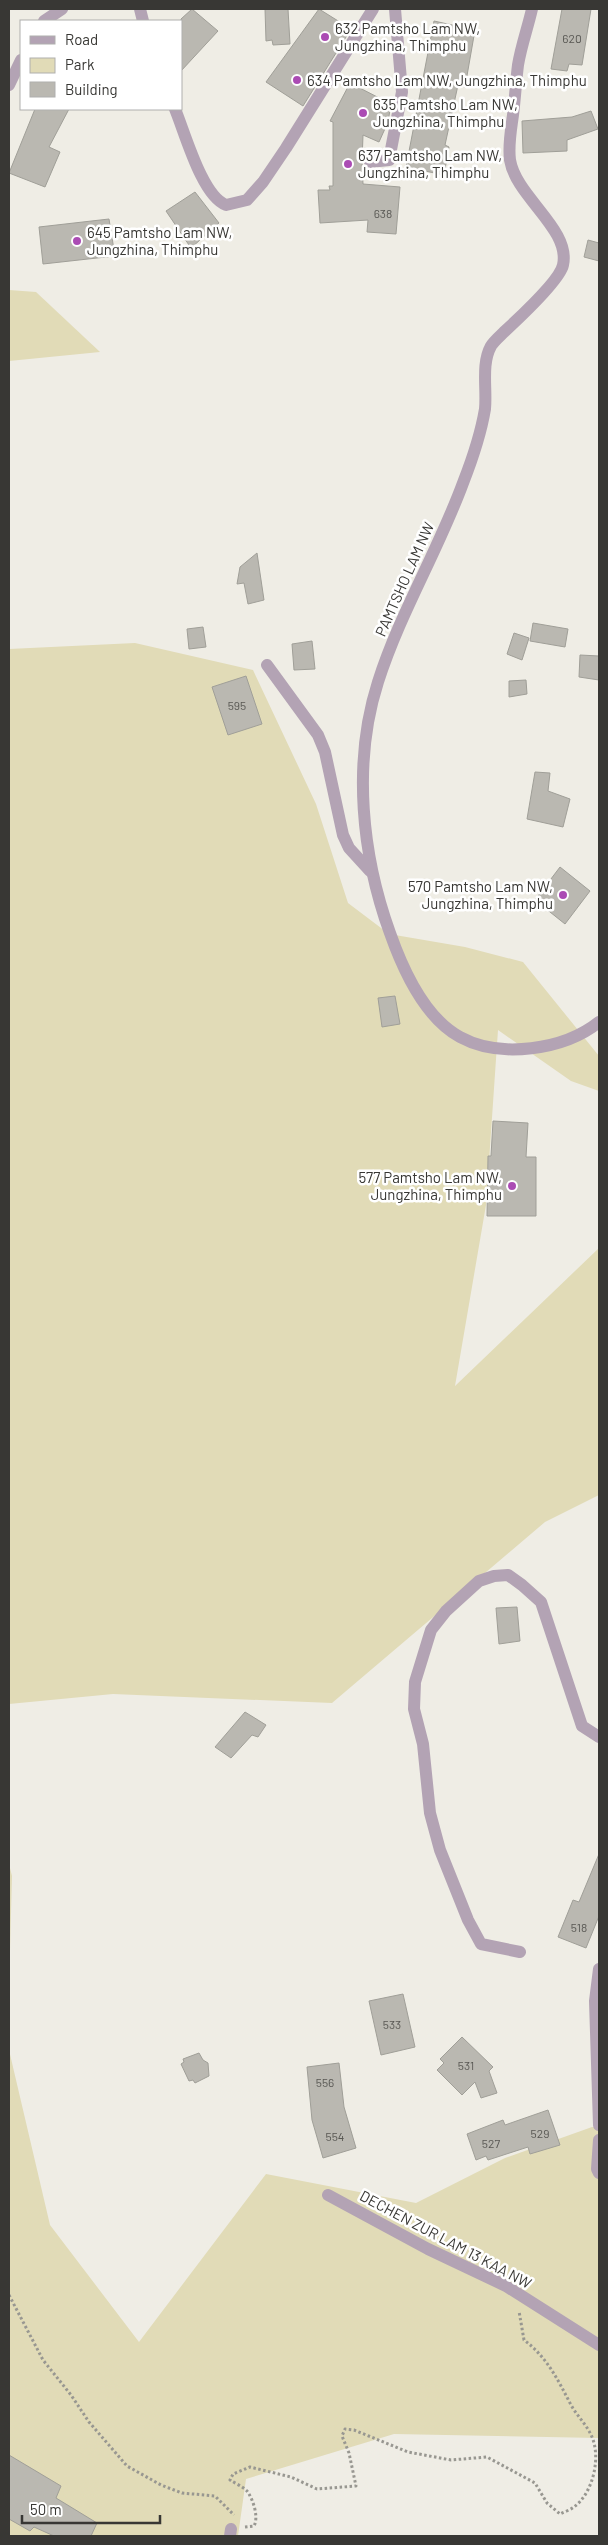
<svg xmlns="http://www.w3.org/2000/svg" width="608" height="2545" viewBox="0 0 608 2545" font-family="Barlow,sans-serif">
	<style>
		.green { fill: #e1dbb7 }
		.building { fill: #bab8b1; stroke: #a09f98 }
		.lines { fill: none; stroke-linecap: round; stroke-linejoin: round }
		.path { stroke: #989791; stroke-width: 3; stroke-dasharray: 2.5 2.5; stroke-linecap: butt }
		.minor { stroke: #b3a3b4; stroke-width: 12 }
		.poi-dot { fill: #ab4bb4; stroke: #fff; stroke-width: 2 }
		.labels { text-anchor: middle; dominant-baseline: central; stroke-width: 5; stroke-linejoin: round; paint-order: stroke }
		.number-label { font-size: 12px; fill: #585753 }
		.poi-label { font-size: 15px; fill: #383734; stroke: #fff; text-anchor: start }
		.street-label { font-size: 15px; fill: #383734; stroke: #fff }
	</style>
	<rect width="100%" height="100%" fill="#efede5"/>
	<g class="green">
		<path d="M9,290L36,292L100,352L9,361Z"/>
		<path d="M135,643L253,670L316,804L348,903L389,934L465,947L523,962L599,1056V1091L571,1081L498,1030L486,1205L455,1386L599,1248V1495L545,1522L332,1703L113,1694L9,1704V649Z"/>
		<path d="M9,1864L12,1876L9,1988Z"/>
		<path d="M9,2050L50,2225L139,2342L266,2174L416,2203L505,2158L592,2127L599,2128V2438L394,2434L246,2479L238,2536H9Z"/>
	</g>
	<g class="building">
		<path d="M192,9L218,31L181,71V19Z"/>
		<path d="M265,9H288L290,44L273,45L272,40L266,41Z"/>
		<path d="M319,9L351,29L303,106L266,82Z"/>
		<path d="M562,9H591L582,65L569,64L567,71L551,69Z"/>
		<path d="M434,21L475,30L465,87L458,85L445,145L449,147L444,175L406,167Z"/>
		<path d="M350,83L391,104L388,122L379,142L363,135L362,162L363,184L400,187L396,234L367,232L368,220L320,223L318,190H330L329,186H333V122L330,121Z"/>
		<path d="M35,109H69L49,147L60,152L45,187L9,173Z"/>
		<path d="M591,111L598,129L567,140V151L523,153L522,121L572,117Z"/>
		<path d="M195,192L219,223L191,248L166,211Z"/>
		<path d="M109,219L115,256L43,264L39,227Z"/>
		<path d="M588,240L599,243V261L584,257Z"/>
		<path d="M257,553L264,600L248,604L244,583L237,584L240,567Z"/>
		<path d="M533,623L568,629L565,647L530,641Z"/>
		<path d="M203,627L206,647L189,649L187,629Z"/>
		<path d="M514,633L529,638L522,660L507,654Z"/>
		<path d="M312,641L315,669L294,670L292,644Z"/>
		<path d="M580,655L599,656V680L579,677Z"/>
		<path d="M246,676L262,724L228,735L212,687Z"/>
		<path d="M526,680L527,694L509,697V681Z"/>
		<path d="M535,772L550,773L548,791L570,799L563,827L527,819Z"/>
		<path d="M560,867L590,891L565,924L535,900Z"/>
		<path d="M395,996L400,1024L382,1027L378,998Z"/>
		<path d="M493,1121L528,1123L526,1157H536V1216H487L488,1156H491Z"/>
		<path d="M517,1607L520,1641L499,1644L496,1608Z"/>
		<path d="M245,1712L266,1725L258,1737L252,1735L231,1758L215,1747Z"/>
		<path d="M599,1854V1916L586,1948L558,1937L573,1900L579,1902Z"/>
		<path d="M403,1994L415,2047L381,2055L369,2001Z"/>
		<path d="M462,2037L493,2067L489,2071L497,2093L481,2098L475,2082L462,2095L437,2070L444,2063L440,2059Z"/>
		<path d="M199,2053L203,2060L208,2063L209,2076L195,2083L193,2080L189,2081L181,2064L184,2062L183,2059Z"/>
		<path d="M339,2063L344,2107L356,2148L323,2158L312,2120L307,2067Z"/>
		<path d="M548,2110L560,2145L530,2154L528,2147L488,2160L486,2156L476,2160L467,2134L503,2120L505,2125Z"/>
		<path d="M9,2455L61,2486L56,2498L97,2523L91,2536H54L34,2527L30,2531L9,2519Z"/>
	</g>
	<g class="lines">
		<g class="path">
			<path d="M9,2295L43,2360L71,2395L89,2422L127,2466L161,2485L182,2493L215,2496L234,2515"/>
			<path d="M245,2527L254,2526C259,2517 253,2499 247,2491C243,2487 235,2483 230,2480L233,2474L250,2467L291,2477L317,2489L356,2486L349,2453L342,2436L345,2429L354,2430L408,2452L451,2460L487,2457L535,2483L547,2503L560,2514C564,2512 570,2510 574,2507C593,2493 601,2458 592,2437C587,2425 577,2416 571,2405C558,2380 547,2357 524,2340L519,2311"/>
		</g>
		<g class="minor">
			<path d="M140,9L143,21"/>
			<path d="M532,9C528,27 521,46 518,65C516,81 515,99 513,115C511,130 508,145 510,160C516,197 571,229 563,265C560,280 517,320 504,332C500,336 494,341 491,346C481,364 487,389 485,409C481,433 472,460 463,483C438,551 400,613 378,682C352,763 362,856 390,933C403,970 425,1018 460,1037C500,1059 564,1050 599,1022"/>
			<path d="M44,21L62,9"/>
			<path d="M9,85L21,60"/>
			<path d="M175,109C185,133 202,196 226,205L247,200L263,182L286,148L373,9"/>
			<path d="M370,162L389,160L402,92L395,9"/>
			<path d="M267,665L318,735L325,752L343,835L349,848L370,871"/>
			<path d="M520,1952L481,1944L468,1920L440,1850L430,1813L423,1744L414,1709L415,1682L431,1630L446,1611L479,1581L494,1576L508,1575L522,1585L541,1602L582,1726L599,1737"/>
			<path d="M599,1969L595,2001L599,2125"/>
			<path d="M599,2140L597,2169L599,2173"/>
			<path d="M328,2195L428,2249L506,2286L599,2345"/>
			<path d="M230,2536L231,2529"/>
		</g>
	</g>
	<g class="poi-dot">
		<circle cx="325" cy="37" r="5"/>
		<circle cx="297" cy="80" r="5"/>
		<circle cx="363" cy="113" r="5"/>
		<circle cx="348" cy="164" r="5"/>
		<circle cx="77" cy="241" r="5"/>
		<circle cx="563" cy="895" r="5"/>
		<circle cx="512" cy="1186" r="5"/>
	</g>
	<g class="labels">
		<g class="number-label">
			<text x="572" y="38">620</text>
			<text x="383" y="213">638</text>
			<text x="237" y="705">595</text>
			<text x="579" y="1927">518</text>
			<text x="392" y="2024">533</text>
			<text x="466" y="2065">531</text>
			<text x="325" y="2082">556</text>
			<text x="540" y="2133">529</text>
			<text x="335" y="2136">554</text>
			<text x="491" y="2143">527</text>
		</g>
		<g class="poi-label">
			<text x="335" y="28">632 Pamtsho Lam NW,<tspan x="335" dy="17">Jungzhina, Thimphu</tspan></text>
			<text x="307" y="80">634 Pamtsho Lam NW, Jungzhina, Thimphu</text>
			<text x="373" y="104">635 Pamtsho Lam NW,<tspan x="373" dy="17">Jungzhina, Thimphu</tspan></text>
			<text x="358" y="155">637 Pamtsho Lam NW,<tspan x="358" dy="17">Jungzhina, Thimphu</tspan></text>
			<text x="87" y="232">645 Pamtsho Lam NW,<tspan x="87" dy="17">Jungzhina, Thimphu</tspan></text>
			<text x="553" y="886" text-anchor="end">570 Pamtsho Lam NW,<tspan x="553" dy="17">Jungzhina, Thimphu</tspan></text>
			<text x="502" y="1177" text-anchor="end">577 Pamtsho Lam NW,<tspan x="502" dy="17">Jungzhina, Thimphu</tspan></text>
		</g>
		<g class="street-label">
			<text transform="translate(404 579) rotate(-66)">PAMTSHO LAM NW</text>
			<text transform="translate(446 2239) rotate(28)">DECHEN ZUR LAM 13 KAA NW</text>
		</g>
	</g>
	<rect width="608" height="2545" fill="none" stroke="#383734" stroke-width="20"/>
	<rect x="20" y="20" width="162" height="90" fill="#ffffff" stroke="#afafae"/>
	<rect x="30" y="36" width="25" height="8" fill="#b3a3b4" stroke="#afafae"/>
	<text x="65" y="45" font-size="15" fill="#383734">Road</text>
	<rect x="30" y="58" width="25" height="15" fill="#e1dbb7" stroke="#afafae"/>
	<text x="65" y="70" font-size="15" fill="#383734">Park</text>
	<rect x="30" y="82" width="25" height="15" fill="#bab8b1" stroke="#afafae"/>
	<text x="65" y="95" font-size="15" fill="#383734">Building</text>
	<path d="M22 2515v8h138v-8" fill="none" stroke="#383734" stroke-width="2.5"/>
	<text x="30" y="2515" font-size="15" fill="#383734" stroke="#ffffff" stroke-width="4" paint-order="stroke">50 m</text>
</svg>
